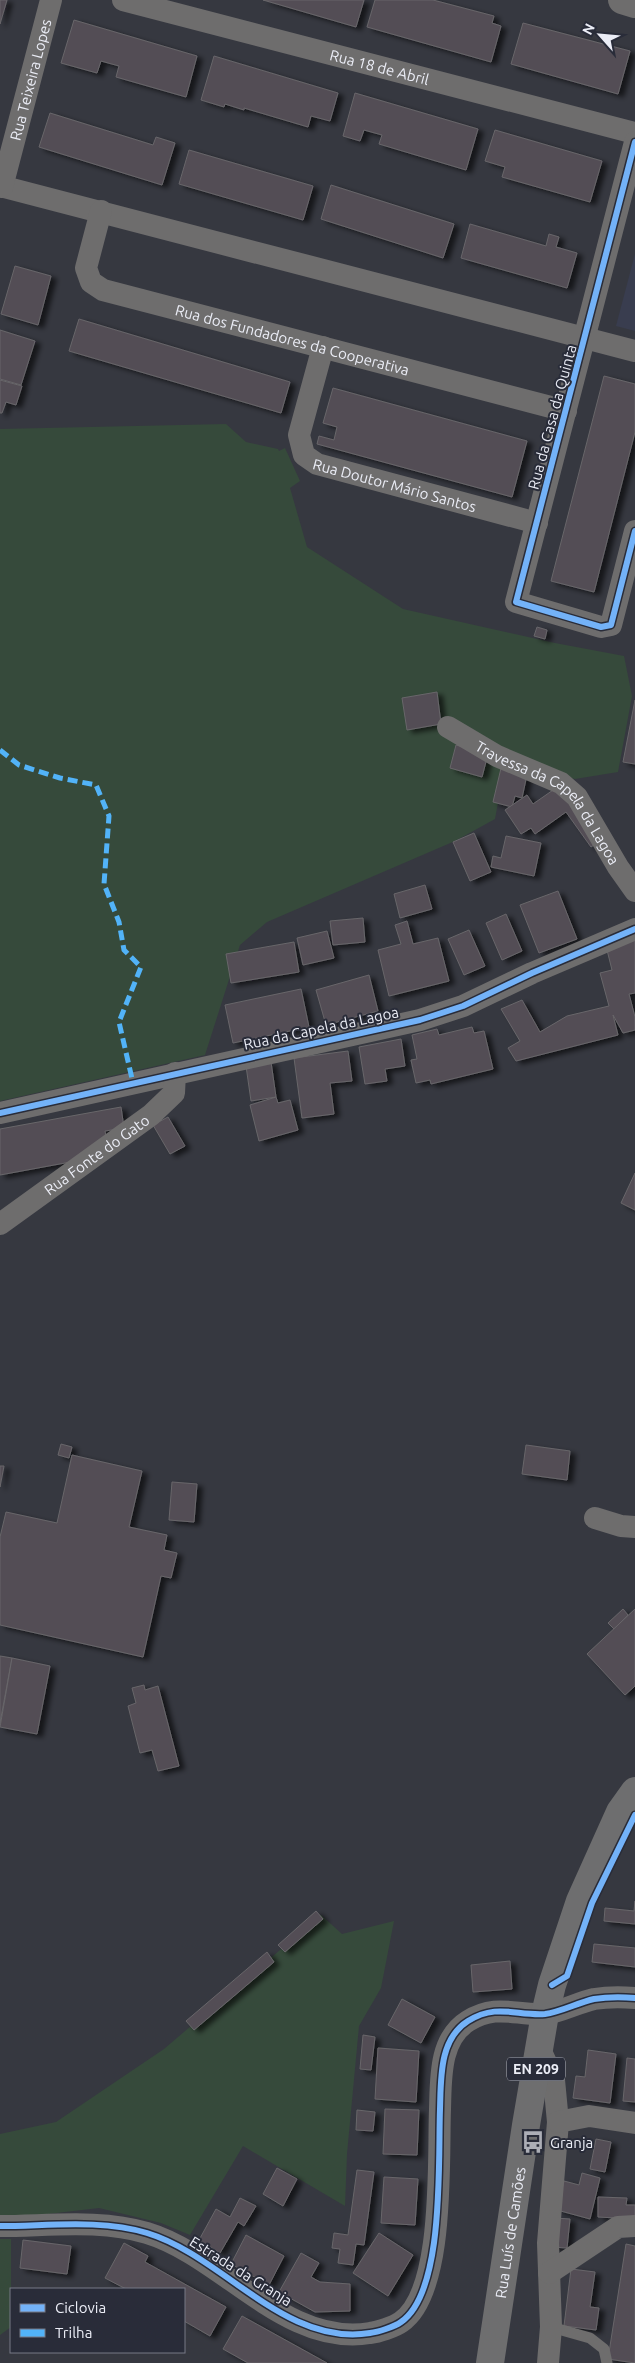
<svg xmlns="http://www.w3.org/2000/svg" width="635" height="2363" viewBox="0 0 635 2363" font-family="Ubuntu,sans-serif">
	<style>
		.built { fill: #393d4f }
		.green { fill: #364a3b }
		.building { fill: #534d54; stroke: #68666a; filter: url(#shadow) }
		.lines { fill: none; stroke-linecap: round; stroke-linejoin: round }
		.service { stroke: #6e6d6d; stroke-width: 11 }
		.minor { stroke: #6e6d6d; stroke-width: 22 }
		.tertiary { stroke: #6e6d6d; stroke-width: 28 }
		.primary { stroke: #6e6e6f; stroke-width: 28 }
		.quiet { stroke: #52b3f8; stroke-width: 5; stroke-dasharray: 10 5; stroke-linecap: butt }
		.cycleway-casing { stroke: #292c39; stroke-width: 9 }
		.cycleway { stroke: #73b2f8; stroke-width: 6 }
		.labels { text-anchor: middle; dominant-baseline: central; stroke-width: 4; stroke-linejoin: round; paint-order: stroke }
		.shield { fill: #292c39; stroke: #b1b3bd; stroke-width: 1 }
		.shield-label { font-size: 14px; font-weight: bold; fill: #ebedf6 }
		.street-label { font-size: 15px; fill: #ebedf6; stroke: #292c39 }
		.poi-label { font-size: 15px; fill: #ebedf6; stroke: #292c39; text-anchor: start }
	</style>
	<defs>
		<filter id="shadow"><feDropShadow dx="5.5" dy="3" stdDeviation="2.5" flood-color="#0009"/></filter>
	</defs>
	<rect width="100%" height="100%" fill="#363840"/>
	<path class="built" d="M635,254V331L616,326Z"/>
	<g class="green">
		<path d="M226,424L246,442L278,449L279,451L285,448L300,481L290,488L307,547L403,609L555,643L624,656L632,696L618,772L575,779L506,760L495,819L455,841L267,922L240,945L205,1055L0,1101V429Z"/>
		<path d="M321,1915L342,1934L394,1921L381,1988L359,2026L347,2154L345,2206L243,2146L190,2235L161,2223L99,2208L22,2217L0,2216V2134L56,2122L164,2049Z"/>
		<path d="M0,2239H11V2327L0,2335Z"/>
	</g>
	<g class="building">
		<path d="M0,0H7L0,24Z"/>
		<path d="M263,0H364L356,27Z"/>
		<path d="M375,0H433L494,16L492,23L501,26L491,62L367,27Z"/>
		<path d="M74,20L197,56L186,97L116,77L119,66L101,61L97,73L61,63Z"/>
		<path d="M523,23L630,51L618,94L511,64Z"/>
		<path d="M214,56L338,93L330,121L311,116L308,127L244,108V110L225,104L224,107L201,100Z"/>
		<path d="M355,93L478,129L466,170L379,144L382,135L364,130L360,141L343,136Z"/>
		<path d="M50,113L153,145L156,137L175,143L162,185L39,147Z"/>
		<path d="M495,130L602,161L590,202L502,177L505,167L485,161Z"/>
		<path d="M189,150L313,186L303,220L179,184Z"/>
		<path d="M331,185L454,224L443,258L321,219Z"/>
		<path d="M470,224L546,246L549,234L559,237L556,247L577,253L567,288L461,258Z"/>
		<path d="M15,266L51,276L38,325L1,314Z"/>
		<path d="M79,319L290,382L281,413L69,351Z"/>
		<path d="M0,330L35,341L21,385L0,379Z"/>
		<path d="M604,376L635,384V432L594,592L551,581Z"/>
		<path d="M0,380L22,386L16,405L6,402L2,413H0Z"/>
		<path d="M333,388L527,441L512,497L317,444L319,436L334,440L337,427L323,423Z"/>
		<path d="M537,627L547,630L545,639L534,636Z"/>
		<path d="M437,692L441,724L407,730L402,698Z"/>
		<path d="M635,700V764L623,762Z"/>
		<path d="M456,745L488,754L482,777L450,768Z"/>
		<path d="M502,764L528,770L522,798L515,796L512,807L493,802Z"/>
		<path d="M556,788L601,840L591,847L566,812L535,834L531,828L521,834L505,810L527,795L533,804Z"/>
		<path d="M474,833L491,872L470,881L453,842Z"/>
		<path d="M506,836L541,843L534,876L491,867L493,856L501,858Z"/>
		<path d="M425,885L432,909L400,918L394,894Z"/>
		<path d="M558,891L577,939L539,953L520,905Z"/>
		<path d="M506,914L522,951L502,960L486,923Z"/>
		<path d="M363,918L365,942L333,945L330,921Z"/>
		<path d="M407,921L413,944L438,938L449,981L389,996L378,950L401,944L395,925Z"/>
		<path d="M469,930L485,966L464,975L448,939Z"/>
		<path d="M327,931L334,958L303,965L297,938Z"/>
		<path d="M635,936V993L629,994L635,1017V1030L623,1033L613,1015L618,1035L516,1061L508,1048L520,1041L501,1009L522,1000L540,1032L567,1016L609,1006L600,973L612,970L607,950Z"/>
		<path d="M294,942L299,972L231,983L226,954Z"/>
		<path d="M369,975L378,1011L326,1025L316,990Z"/>
		<path d="M301,989L309,1027L233,1043L225,1005Z"/>
		<path d="M472,1027L474,1033L484,1031L493,1069L431,1084L430,1080L416,1083L411,1060L417,1059L412,1035L437,1029L439,1035Z"/>
		<path d="M401,1039L405,1066L385,1069L387,1081L365,1084L359,1047Z"/>
		<path d="M348,1051L352,1081L330,1083L334,1114L302,1118L294,1058Z"/>
		<path d="M271,1062L276,1097L251,1101L246,1066Z"/>
		<path d="M276,1097L278,1103L290,1100L298,1130L259,1141L250,1105Z"/>
		<path d="M121,1107L124,1128L105,1131L107,1142L92,1158L0,1175V1129Z"/>
		<path d="M168,1117L185,1146L170,1154L153,1125Z"/>
		<path d="M635,1173V1210L621,1203Z"/>
		<path d="M61,1444L72,1447L69,1458L58,1455Z"/>
		<path d="M526,1445L570,1451L567,1480L522,1474Z"/>
		<path d="M72,1455L142,1471L129,1527L167,1535L164,1550L177,1553L171,1578L161,1576L143,1657L0,1625V1537L6,1512L57,1523Z"/>
		<path d="M0,1466H4L0,1487Z"/>
		<path d="M172,1482L197,1484L194,1522L169,1520Z"/>
		<path d="M623,1609L628,1615L614,1629L608,1623Z"/>
		<path d="M635,1609V1686L625,1695L587,1654Z"/>
		<path d="M0,1656L12,1658L0,1723Z"/>
		<path d="M12,1658L50,1666L37,1734L0,1727Z"/>
		<path d="M144,1685L145,1690L158,1686L179,1766L158,1771L152,1750L140,1753L128,1706L136,1703L132,1688Z"/>
		<path d="M635,1901V1924L604,1921L605,1908L634,1911Z"/>
		<path d="M316,1911L323,1919L285,1952L278,1945Z"/>
		<path d="M594,1944L635,1948V1967L592,1962Z"/>
		<path d="M267,1952L274,1962L194,2030L186,2021Z"/>
		<path d="M510,1961L512,1989L473,1992L471,1965Z"/>
		<path d="M402,1999L435,2017L421,2043L388,2025Z"/>
		<path d="M363,2035L375,2037L371,2070L360,2069Z"/>
		<path d="M378,2048L419,2051L416,2102L375,2099Z"/>
		<path d="M588,2050L616,2054L610,2103L573,2098L576,2076L585,2077Z"/>
		<path d="M627,2058L635,2059V2102L623,2101Z"/>
		<path d="M385,2109L419,2110L417,2155L383,2154Z"/>
		<path d="M357,2110L375,2112L373,2131L356,2130Z"/>
		<path d="M596,2139L611,2142L605,2172L590,2169Z"/>
		<path d="M277,2168L297,2179L283,2206L263,2194Z"/>
		<path d="M357,2170L374,2172L364,2245L356,2244L353,2265L338,2263L340,2249L332,2248L334,2233L348,2235Z"/>
		<path d="M582,2173L600,2178L590,2219L557,2210L564,2181L579,2185Z"/>
		<path d="M384,2177L418,2179L415,2225L381,2223Z"/>
		<path d="M598,2197L627,2198L626,2205H635V2219L598,2217Z"/>
		<path d="M240,2198L256,2206L244,2226L238,2222L220,2253L199,2240L216,2209L230,2217Z"/>
		<path d="M554,2218L570,2219L567,2248L552,2247Z"/>
		<path d="M379,2233L413,2255L388,2296L353,2273Z"/>
		<path d="M246,2235L284,2256L269,2285L231,2264Z"/>
		<path d="M23,2240L71,2246L67,2274L20,2268Z"/>
		<path d="M124,2243L148,2256L145,2262L226,2307L210,2336L184,2321V2289H126L105,2278Z"/>
		<path d="M626,2244L635,2246V2363L608,2359Z"/>
		<path d="M301,2253L319,2263L311,2277L320,2282L350,2284V2311L315,2312L279,2292Z"/>
		<path d="M571,2269L595,2272L590,2307L599,2308L596,2330L564,2326Z"/>
		<path d="M242,2316L327,2363H248L223,2349Z"/>
	</g>
	<g class="lines">
		<path class="service" d="M551,2327L590,2338L604,2349L607,2363"/>
		<g class="minor">
			<path id="s1" d="M123,0L635,133"/>
			<path d="M635,142L516,602L601,627L611,625L635,531"/>
			<path d="M0,186L635,351"/>
			<path id="s2" d="M2,187L51,0"/>
			<path id="s3" d="M101,211L86,268L91,282L103,290L566,411"/>
			<path id="s4" d="M323,347L299,435L304,455L317,464L537,523"/>
			<path id="s5" d="M448,727L497,756L561,783L577,797L618,867L635,891"/>
			<path d="M0,1113L420,1020L463,1006L532,973L635,929"/>
			<path id="s6" d="M0,1224L151,1115L174,1093L175,1073"/>
			<path d="M595,1518L621,1526L635,1527"/>
			<path d="M539,2047L554,2080L558,2122L548,2243L551,2327L548,2363"/>
			<path d="M558,2122L589,2116L635,2123"/>
			<path d="M0,2226C48,2226 101,2219 147,2233C223,2256 285,2347 370,2333C378,2332 394,2327 401,2322C445,2292 438,2159 440,2109C441,2079 439,2039 468,2021C497,2003 516,2016 545,2014C561,2012 577,2003 594,1999C607,1997 621,1997 635,1998"/>
			<path d="M549,2273L618,2227L635,2226"/>
		</g>
		<path class="tertiary" d="M622,0L635,4"/>
		<path class="primary" id="s7" d="M490,2363L526,2125L545,2014L552,1985L580,1901L620,1812L635,1791"/>
		<path class="quiet" d="M0,750L19,765L60,778L96,785L109,816L104,884L119,922L124,950L141,967L119,1022L133,1083"/>
		<defs>
			<g id="cycleway">
				<path d="M635,142L516,602L601,627L611,625L635,531"/>
				<path d="M0,1113L420,1020L463,1006L532,973L635,929"/>
				<path d="M552,1985L567,1976L592,1903L635,1815"/>
				<path d="M0,2226C48,2226 101,2219 147,2233C223,2256 285,2347 370,2333C378,2332 394,2327 401,2322C445,2292 438,2159 440,2109C441,2079 439,2039 468,2021C497,2003 516,2016 545,2014C561,2012 577,2003 594,1999C607,1997 621,1997 635,1998"/>
			</g>
		</defs>
		<use href="#cycleway" class="cycleway-casing"/>
		<use href="#cycleway" class="cycleway"/>
	</g>
	<defs>
		<symbol id="bus-bare" viewBox="-9 -9 18 18"><path d="M-5-6H5V4H4V6H2V4H-2V6H-4V4H-5ZM-3.5-4V0h7V-4ZM-3.5 1.2v1.5H-2V1.2ZM2 1.2v1.5H3.5V1.2Z" fill="#acaeb6" stroke="#292c39" stroke-width="2.5" paint-order="stroke"/></symbol>
	</defs>
	<g fill-rule="evenodd">
		<use href="#bus-bare" x="517" y="2126" width="32" height="32"/>
	</g>
	<g class="labels">
		<rect class="shield" x="507" y="2057.5" width="58" height="23" rx="4"/>
		<g class="shield-label">
			<text x="536" y="2069">EN 209</text>
		</g>
		<g class="street-label">
			<text stroke="none"><textPath href="#s1" startOffset="265">Rua 18 de Abril</textPath></text>
			<text stroke="none"><textPath href="#s2" startOffset="111">Rua Teixeira Lopes</textPath></text>
			<text stroke="none"><textPath href="#s3" startOffset="284">Rua dos Fundadores da Cooperativa</textPath></text>
			<text transform="translate(552 417) rotate(-75)">Rua da Casa da Quinta</text>
			<text stroke="none"><textPath href="#s4" startOffset="208">Rua Doutor Mário Santos</textPath></text>
			<text stroke="none"><textPath href="#s5" startOffset="129">Travessa da Capela da Lagoa</textPath></text>
			<text transform="translate(321 1028) rotate(-12)">Rua da Capela da Lagoa</text>
			<text stroke="none"><textPath href="#s6" startOffset="119">Rua Fonte do Gato</textPath></text>
			<text stroke="none"><textPath href="#s7" startOffset="132">Rua Luís de Camões</textPath></text>
			<text transform="translate(241 2271) rotate(32)">Estrada da Granja</text>
		</g>
		<g class="poi-label">
			<text x="550" y="2142">Granja</text>
		</g>
	</g>
	<rect x="10" y="2288" width="175" height="65" fill="#292c39" stroke="#777985"/>
	<rect x="20" y="2304" width="25" height="8" fill="#73b2f8" stroke="#777985"/>
	<text x="55" y="2313" font-size="15" fill="#ebedf6">Ciclovia</text>
	<rect x="20" y="2329" width="25" height="8" fill="#52b3f8" stroke="#777985"/>
	<text x="55" y="2338" font-size="15" fill="#ebedf6">Trilha</text>
	<g transform="translate(600 35) rotate(297)" stroke="#292c39" stroke-width="4" paint-order="stroke">
	<path d="M0-4L9 19L0 12L-9 19Z" fill="#ebedf6"/>
	<text y="-8" font-size="14" font-weight="bold" text-anchor="middle" fill="#ebedf6">N</text>
	</g>
</svg>
